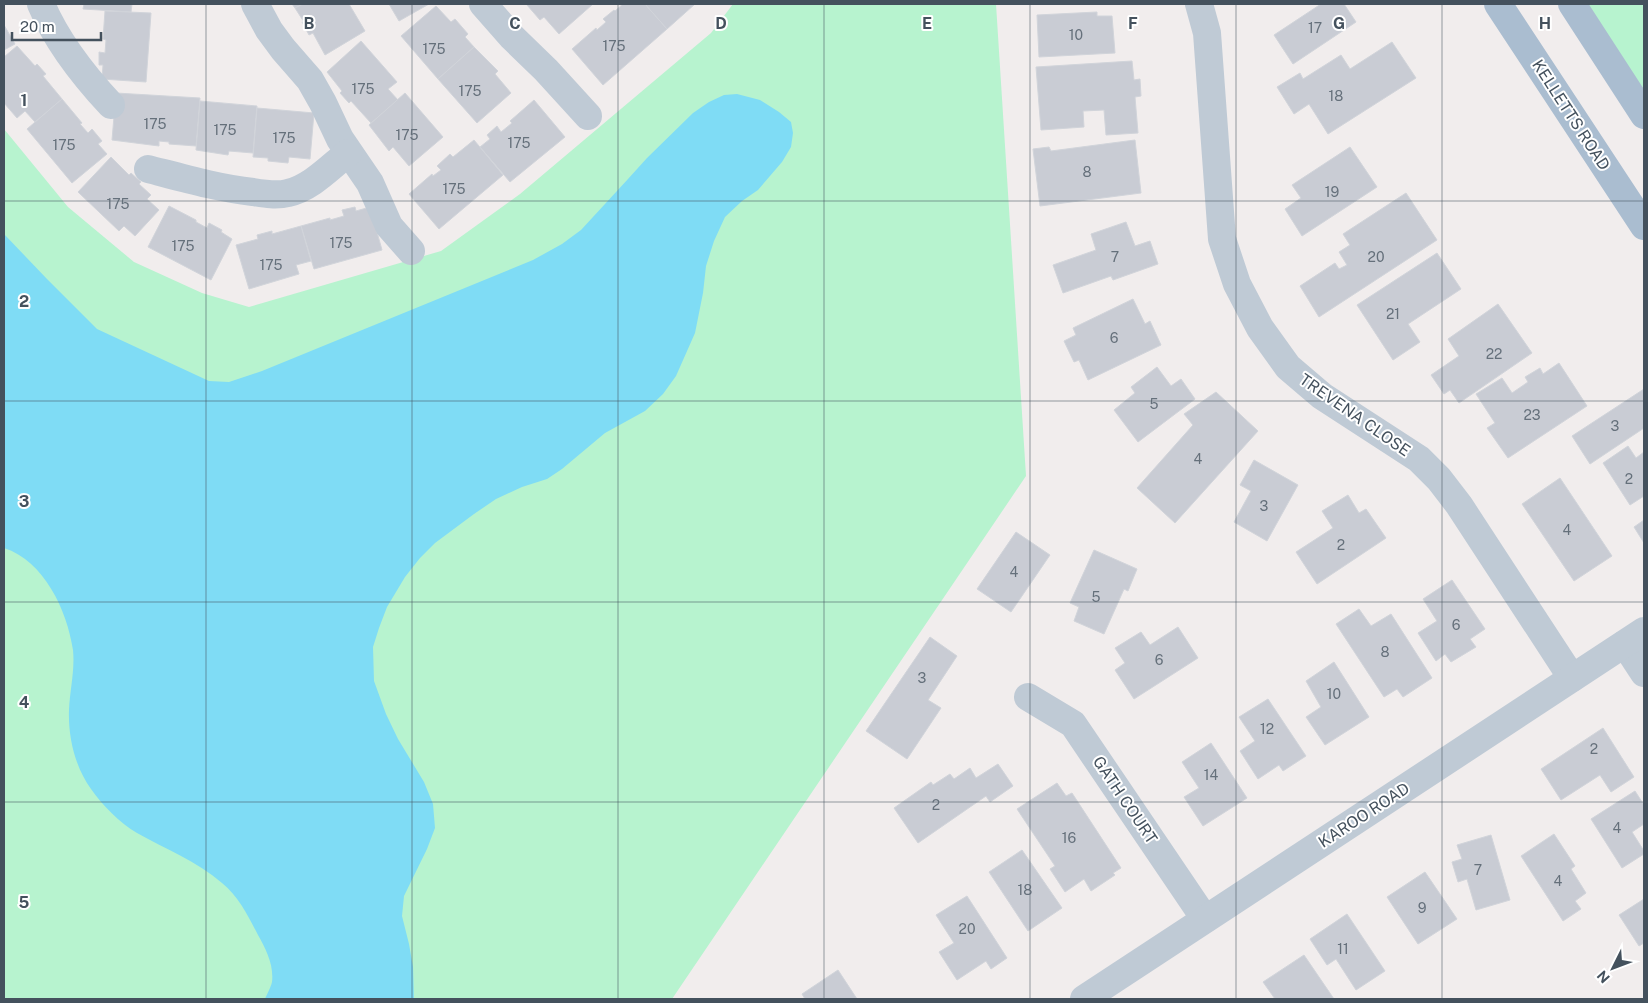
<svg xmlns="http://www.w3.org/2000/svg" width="1648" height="1003" viewBox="0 0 1648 1003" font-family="'Public Sans',sans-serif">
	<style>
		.green { fill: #b7f3cf }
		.water { fill: #7fdcf5 }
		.building { fill: #c9ccd4; stroke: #d1d4da }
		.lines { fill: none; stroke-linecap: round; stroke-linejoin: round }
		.minor { stroke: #bfcad5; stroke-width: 28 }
		.major { stroke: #aabdd0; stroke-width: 28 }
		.grid { fill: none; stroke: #44515d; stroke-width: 1; stroke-opacity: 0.55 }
		.labels { text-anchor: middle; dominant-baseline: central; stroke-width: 4; stroke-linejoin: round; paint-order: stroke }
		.number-label { font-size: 14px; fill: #65707b }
		.street-label { font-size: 16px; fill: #44515d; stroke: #fff }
		.grid-label { font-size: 16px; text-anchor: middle; font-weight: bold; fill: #44515d; stroke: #fff; stroke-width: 4; stroke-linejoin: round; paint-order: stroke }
	</style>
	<rect width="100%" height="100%" fill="#f1eded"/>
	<g class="green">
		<path d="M733,4H996L1026,476L672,999H4V129L68,207L134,262L202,293L249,307L441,251L520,194L711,33Z"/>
		<path d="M1572,4H1644V115Z"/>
	</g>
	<path class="water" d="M737,94L760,100L779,112L791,122L793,133L791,147L782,162L758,190L742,201L725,217L714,241L706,266L703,293L695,333L676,376L663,394L645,411L605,433L562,469L547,479L522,487L496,499L474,514L435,543L420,558L405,577L387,607L379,628L373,647L374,681L386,714L398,739L424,782L433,804L435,828L427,849L404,896L402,916L409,944L413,967L414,999H265C267,994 271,987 272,982C274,965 266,949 258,935C248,916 239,897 222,883C197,861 165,849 137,833C120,823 102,805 91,789C75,767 68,737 69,710C70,690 75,670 73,650C67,610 44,561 4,548V234L47,279L97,329L209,381L229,382L262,371L533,260L562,244L581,230L628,179L647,158L693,113L709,102L724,95Z"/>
	<g class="building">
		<path d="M84,4H132L131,12L83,9Z"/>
		<path d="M292,4H303L295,8Z"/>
		<path d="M303,4H349L365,31L325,55L313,33L309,35L302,22H304L295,8Z"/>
		<path d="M389,4H429L399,21Z"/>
		<path d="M529,4H593L559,34L544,17L540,20L527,5Z"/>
		<path d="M623,4H645L667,29L603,85L572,49L596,28L597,30L606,22L603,19L614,10L615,11Z"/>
		<path d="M645,4H695L667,29Z"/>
		<path d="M1321,4H1344L1356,22L1293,64L1274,35Z"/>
		<path d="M436,6L451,22L455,19L468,34L465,37L474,47L438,79L401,36Z"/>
		<path d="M105,11L151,13L146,82L102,79L103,65H99V52L105,53L106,40L103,39Z"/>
		<path d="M1097,12V16H1112L1115,53L1039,57L1037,15Z"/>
		<path d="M4,25L15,44L4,50Z"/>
		<path d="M361,41L397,82L388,89L398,100L371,123L351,101L349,103L340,93L342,91L327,72Z"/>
		<path d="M1392,42L1416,78L1328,134L1309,104L1294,114L1277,87L1300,73L1303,79L1341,55L1350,69Z"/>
		<path d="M17,46L35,66L37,64L46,74L43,76L62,99L35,122L25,111L17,118L4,103V57Z"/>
		<path d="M474,47L498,71L495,74L511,93L477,123L438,79Z"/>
		<path d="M1132,61L1134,80L1140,79L1141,96L1135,97L1138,133L1106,135L1104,110L1083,111L1084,127L1041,130L1036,67Z"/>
		<path d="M116,93L200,98L196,146L169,144V142L159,141V146L112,140Z"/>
		<path d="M405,93L443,137L409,166L393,147L389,151L369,125Z"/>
		<path d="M62,99L82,123L80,124L88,133L92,129L102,141L98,144L107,154L72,183L27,129Z"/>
		<path d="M534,100L565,137L510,182L480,147L490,139L487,135L497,126L501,132L512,123L510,121Z"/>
		<path d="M200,101L257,106L253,153L229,151L228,155L196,150Z"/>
		<path d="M257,108L314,113L310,159L289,157L288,163L268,161V158L253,157Z"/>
		<path d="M474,140L503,175L439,229L409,194L432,174L433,176L441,170L437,166L450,154L453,157Z"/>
		<path d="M1135,140L1141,193L1040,206L1033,149L1049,147L1051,151Z"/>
		<path d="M1350,147L1377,187L1302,236L1285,209L1301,198L1292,185Z"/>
		<path d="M111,157L129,175L131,173L141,182L139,184L151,195L147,199L159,210L135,236L124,226L119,231L78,192Z"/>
		<path d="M1406,193L1437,240L1319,317L1300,286L1335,263L1339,269L1347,265L1339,252L1350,245L1343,234Z"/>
		<path d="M169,206L196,220V222L207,228L209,223L222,230L221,232L232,239L211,280L148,247Z"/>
		<path d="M355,207L356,211L370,207L382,250L314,269L301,226L330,218V220L344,216L342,210Z"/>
		<path d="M1126,222L1135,246L1150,241L1158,264L1113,280L1111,276L1063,293L1053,265L1096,250L1091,234Z"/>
		<path d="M301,226L311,261L296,265L299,274L249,289L236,245L258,239L257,235L272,231V234Z"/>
		<path d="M1437,253L1461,289L1408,324L1420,342L1393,360L1357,305Z"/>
		<path d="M1133,299L1145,324L1150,321L1161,345L1088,380L1079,360L1074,362L1064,341L1076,335L1073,328Z"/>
		<path d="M1498,304L1532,353L1459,403L1450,390L1444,394L1431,375L1459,356L1448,339Z"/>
		<path d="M1559,363L1587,406L1508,458L1487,428L1495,423L1476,394L1502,378L1512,393L1528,382L1525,377L1540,368L1543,374Z"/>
		<path d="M1157,367L1171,386L1181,379L1195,399L1138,442L1114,410L1135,393L1131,387Z"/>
		<path d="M1644,389V424L1643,425L1644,428L1590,464L1572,436Z"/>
		<path d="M1216,392L1258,431L1175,523L1137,488L1193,425L1184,414Z"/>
		<path d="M1628,446L1636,458L1644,452V496L1630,505L1603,463Z"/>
		<path d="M1254,460L1298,485L1267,541L1234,522L1251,491L1240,485Z"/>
		<path d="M1560,478L1612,556L1574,581L1522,504Z"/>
		<path d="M1348,495L1359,513L1366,509L1386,538L1317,584L1296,552L1333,528L1322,511Z"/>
		<path d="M1644,520V543L1634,527Z"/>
		<path d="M1016,532L1050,555L1011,612L977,589Z"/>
		<path d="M1094,550L1137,569L1128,591L1124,589L1104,634L1074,621L1079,607L1070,603Z"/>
		<path d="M1452,580L1485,629L1470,639L1476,647L1451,662L1445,654L1436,661L1418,633L1437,621L1423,599Z"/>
		<path d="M1359,609L1371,626L1391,614L1432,678L1403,697L1397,689L1384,697L1336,624Z"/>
		<path d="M1178,627L1198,658L1134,699L1115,670L1125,663L1115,648L1141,632L1150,645Z"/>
		<path d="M930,637L957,656L928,700L941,708L907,759L866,731Z"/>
		<path d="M1334,662L1369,717L1325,745L1306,717L1321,707L1306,681Z"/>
		<path d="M1268,699L1306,756L1283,771L1279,765L1258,779L1240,751L1255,741L1239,717Z"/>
		<path d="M1603,728L1634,777L1611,792L1600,775L1561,800L1541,769Z"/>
		<path d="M1211,743L1247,798L1203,826L1184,797L1199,788L1182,762Z"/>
		<path d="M998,764L1013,786L990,802L986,796L918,843L894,808L931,782L933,785L950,774L954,779L970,768L976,778Z"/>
		<path d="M1057,783L1066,796L1072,793L1121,868L1113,873L1115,875L1091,891L1084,879L1065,892L1050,869L1055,866L1017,809Z"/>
		<path d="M1635,791L1644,805V824L1632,832L1644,851V854L1622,868L1591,819Z"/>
		<path d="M1554,834L1575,866L1571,869L1586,893L1575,901L1581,909L1563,921L1521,856Z"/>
		<path d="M1491,835L1510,900L1476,910L1467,879L1458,882L1452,862L1462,859L1457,845Z"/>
		<path d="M1022,850L1062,908L1028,931L989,872Z"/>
		<path d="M1425,872L1457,919L1418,944L1387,897Z"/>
		<path d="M967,896L1007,958L991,969L986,961L957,980L939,952L954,943L936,915Z"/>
		<path d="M1644,899V943L1639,946L1619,915Z"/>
		<path d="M1347,914L1385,971L1356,990L1336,959L1327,965L1310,939Z"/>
		<path d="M1304,955L1334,999H1275L1263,982Z"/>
		<path d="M838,970L857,999H805L802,994Z"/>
	</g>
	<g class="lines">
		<g class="minor">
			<path d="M41,4C57,42 83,75 111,105"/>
			<path d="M255,4L269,30L283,49L310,80L323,103L340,139L370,183L389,226L411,251"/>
			<path d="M483,4L512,37L546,70L588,116"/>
			<path d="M1199,4L1207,33L1222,239L1237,284L1260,328L1288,367L1322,396L1419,459L1439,479L1459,505L1572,678"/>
			<path d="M148,169C183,178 218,188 253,192C265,194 277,196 288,193C311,188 330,167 348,153"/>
			<path d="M1625,644L1644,673"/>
			<path d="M1028,697L1073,724L1205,919"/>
			<path d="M1084,999L1644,631"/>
		</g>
		<g class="major">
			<path d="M1498,4L1644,226"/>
			<path d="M1572,4L1644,115"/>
		</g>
	</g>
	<path class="grid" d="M206,4V999M412,4V999M618,4V999M824,4V999M1030,4V999M1236,4V999M1442,4V999M4,201H1644M4,401H1644M4,602H1644M4,802H1644"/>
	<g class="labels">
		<g class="number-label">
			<text x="1315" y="28">17</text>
			<text x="1076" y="35">10</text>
			<text x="614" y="46">175</text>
			<text x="434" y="49">175</text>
			<text x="363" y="89">175</text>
			<text x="470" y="91">175</text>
			<text x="1336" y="96">18</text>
			<text x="155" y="124">175</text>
			<text x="225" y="130">175</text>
			<text x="407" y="135">175</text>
			<text x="284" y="138">175</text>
			<text x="519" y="143">175</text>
			<text x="64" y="145">175</text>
			<text x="1087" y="172">8</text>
			<text x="454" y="189">175</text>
			<text x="1332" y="192">19</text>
			<text x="118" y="204">175</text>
			<text x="341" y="243">175</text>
			<text x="183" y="246">175</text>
			<text x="1115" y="257">7</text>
			<text x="1376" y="257">20</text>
			<text x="271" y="265">175</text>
			<text x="1393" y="314">21</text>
			<text x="1114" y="338">6</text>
			<text x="1494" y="354">22</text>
			<text x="1154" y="404">5</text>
			<text x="1532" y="415">23</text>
			<text x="1615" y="426">3</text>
			<text x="1198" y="459">4</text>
			<text x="1629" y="479">2</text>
			<text x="1264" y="506">3</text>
			<text x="1567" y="530">4</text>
			<text x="1341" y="545">2</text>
			<text x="1014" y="572">4</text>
			<text x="1096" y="597">5</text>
			<text x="1456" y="625">6</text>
			<text x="1385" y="652">8</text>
			<text x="1159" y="660">6</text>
			<text x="922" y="678">3</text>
			<text x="1334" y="694">10</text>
			<text x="1267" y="729">12</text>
			<text x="1594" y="749">2</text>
			<text x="1211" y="775">14</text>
			<text x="936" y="805">2</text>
			<text x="1617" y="828">4</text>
			<text x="1069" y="838">16</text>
			<text x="1478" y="870">7</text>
			<text x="1558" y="881">4</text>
			<text x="1025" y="890">18</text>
			<text x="1422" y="908">9</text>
			<text x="967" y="929">20</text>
			<text x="1343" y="949">11</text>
		</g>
		<g class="street-label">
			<text transform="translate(1571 115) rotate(57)">KELLETTS ROAD</text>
			<text transform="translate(1355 415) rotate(35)">TREVENA CLOSE</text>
			<text transform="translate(1125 800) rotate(56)">GATH COURT</text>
			<text transform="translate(1364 815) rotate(-33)">KAROO ROAD</text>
		</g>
	</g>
	<g class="grid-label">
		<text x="309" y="29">B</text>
		<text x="515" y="29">C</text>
		<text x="721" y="29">D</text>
		<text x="927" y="29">E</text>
		<text x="1133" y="29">F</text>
		<text x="1339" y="29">G</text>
		<text x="1545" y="29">H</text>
		<text x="24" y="106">1</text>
		<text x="24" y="307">2</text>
		<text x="24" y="507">3</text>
		<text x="24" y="708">4</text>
		<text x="24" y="908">5</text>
	</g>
	<rect width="1648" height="1003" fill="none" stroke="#44515d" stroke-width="10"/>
	<g transform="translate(1613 968) rotate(228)" stroke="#ffffff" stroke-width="4" paint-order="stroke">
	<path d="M0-4L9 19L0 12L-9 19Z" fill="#44515d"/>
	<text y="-8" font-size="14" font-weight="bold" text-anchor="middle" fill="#44515d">N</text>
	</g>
	<path d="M12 32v8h89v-8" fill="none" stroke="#44515d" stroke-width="2.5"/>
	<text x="20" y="32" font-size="15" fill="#44515d" stroke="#ffffff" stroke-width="4" paint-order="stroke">20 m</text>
</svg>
